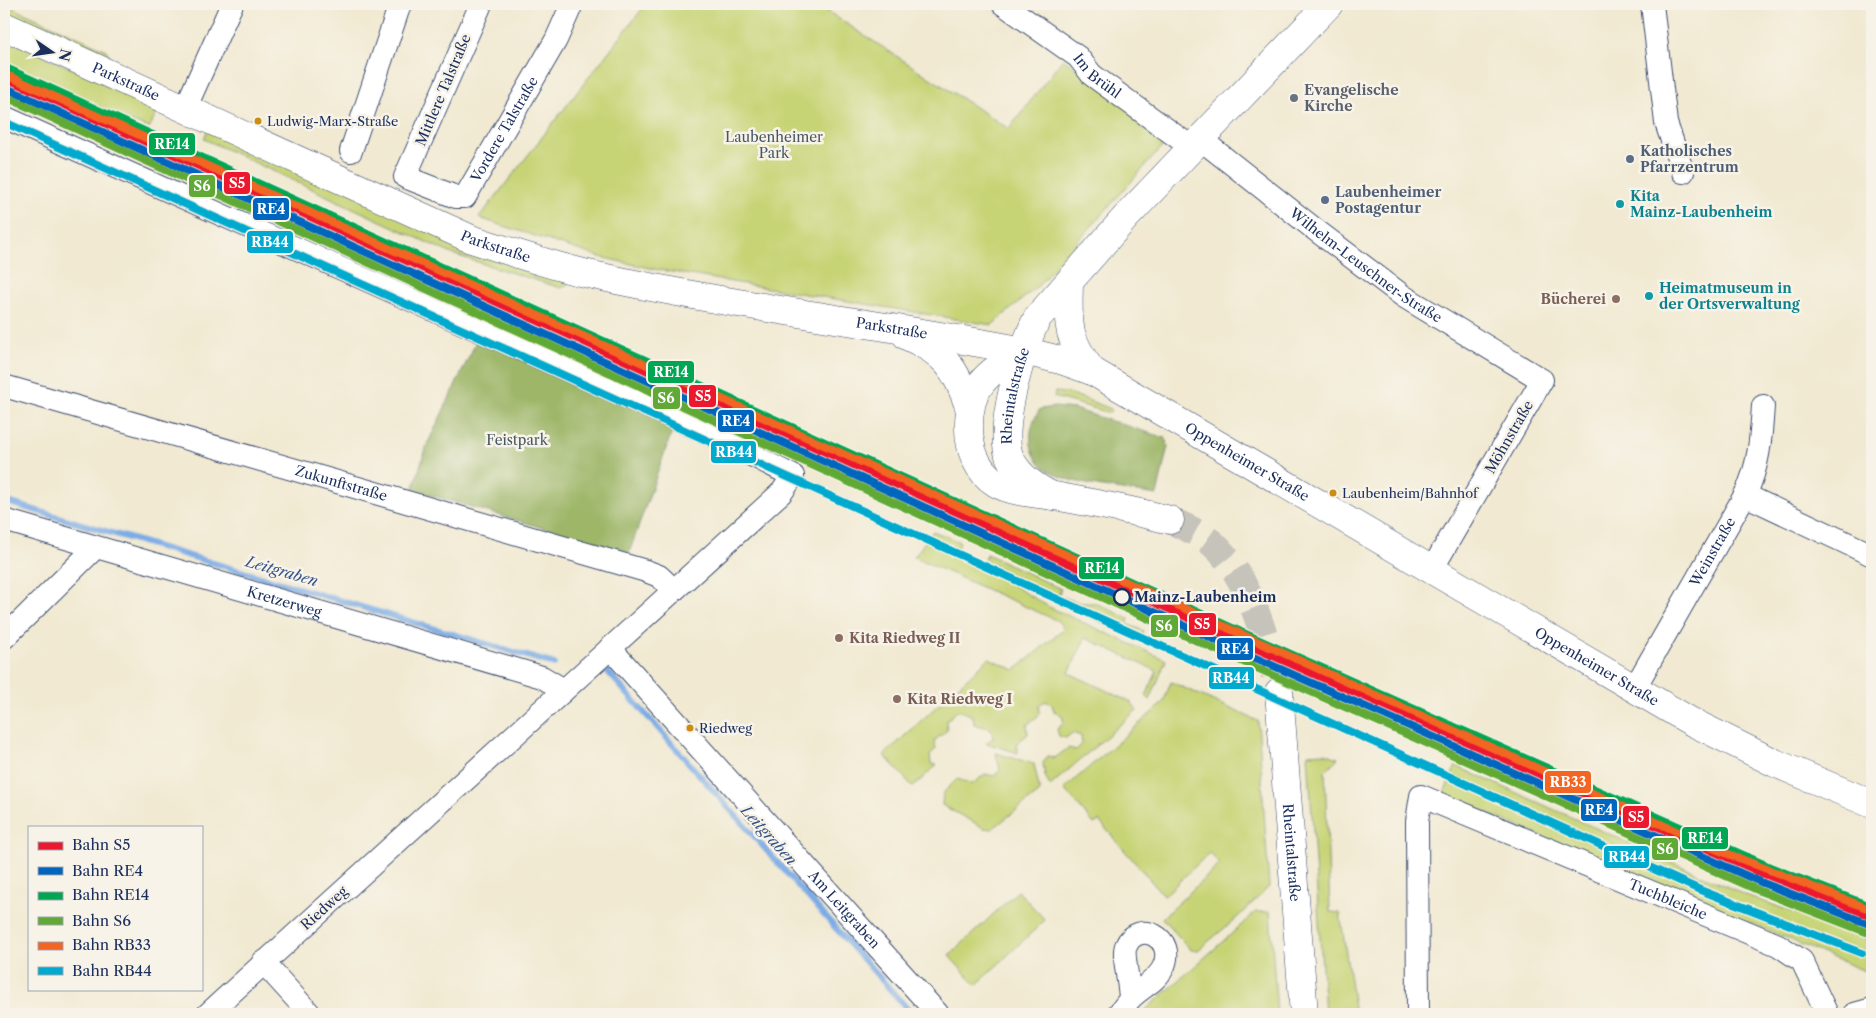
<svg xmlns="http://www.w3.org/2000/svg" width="1876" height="1018" viewBox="0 0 1876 1018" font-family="'Libre Caslon Text',serif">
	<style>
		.green { fill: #c7d476; stroke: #71826a }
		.forest { fill: #9db667; stroke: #5c7262 }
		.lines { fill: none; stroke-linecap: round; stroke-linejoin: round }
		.stream { stroke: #7bace6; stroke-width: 6 }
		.secondary-tunnel { stroke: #c6c4ba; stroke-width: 28; stroke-dasharray: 28 14; stroke-linecap: butt }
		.street-casing { stroke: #3b4b6f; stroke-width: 24 }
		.secondary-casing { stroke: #3b4b6f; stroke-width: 29 }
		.street { stroke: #fff; stroke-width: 22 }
		.secondary { stroke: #fff; stroke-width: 28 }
		.rail-1-casing { stroke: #f7f3e8; stroke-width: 11 }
		.rail-2-casing { stroke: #f7f3e8; stroke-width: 11 }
		.rail-3-casing { stroke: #f7f3e8; stroke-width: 11 }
		.rail-4-casing { stroke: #f7f3e8; stroke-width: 11 }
		.rail-5-casing { stroke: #f7f3e8; stroke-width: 11 }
		.rail-6-casing { stroke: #f7f3e8; stroke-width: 11 }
		.rail-1 { stroke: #ec192e; stroke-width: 8 }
		.rail-2 { stroke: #0065bd; stroke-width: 8 }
		.rail-3 { stroke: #00a651; stroke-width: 8 }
		.rail-4 { stroke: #61a936; stroke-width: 8 }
		.rail-5 { stroke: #f26522; stroke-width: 8 }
		.rail-6 { stroke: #00a9ce; stroke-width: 8 }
		.worship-dot { fill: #6b7280; stroke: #f7f3e8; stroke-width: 2 }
		.bus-dot { fill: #cb8e13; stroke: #f7f3e8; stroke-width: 2 }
		.service-dot { fill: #5c6f8a; stroke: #f7f3e8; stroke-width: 2 }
		.culture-dot { fill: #0f9aa8; stroke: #f7f3e8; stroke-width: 2 }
		.education-dot { fill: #8d6e63; stroke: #f7f3e8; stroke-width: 2 }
		.stop-dot { fill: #f7f3e8; stroke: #1b2f5e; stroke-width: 2.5 }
		.labels { text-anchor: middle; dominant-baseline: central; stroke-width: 5; stroke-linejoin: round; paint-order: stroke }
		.bus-label { font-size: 13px; fill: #1b2f5e; stroke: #f7f3e8; text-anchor: start }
		.street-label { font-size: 14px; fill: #1b2f5e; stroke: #f7f3e8 }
		.worship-label { font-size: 14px; font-weight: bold; fill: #5b616d; stroke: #f7f3e8; text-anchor: start }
		.park-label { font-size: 14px; fill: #465864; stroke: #f7f3e8 }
		.service-label { font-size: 14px; font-weight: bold; fill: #4e5e75; stroke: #f7f3e8; text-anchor: start }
		.culture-label { font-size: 14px; font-weight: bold; fill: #0d838f; stroke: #f7f3e8; text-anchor: start }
		.education-label { font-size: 14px; font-weight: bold; fill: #785e54; stroke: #f7f3e8; text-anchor: start }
		.stop-label { font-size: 14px; font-weight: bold; fill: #1b2f5e; stroke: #f7f3e8; text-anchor: start }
		.water-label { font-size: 15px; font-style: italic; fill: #385487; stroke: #f7f3e8 }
		.line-badge { stroke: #f7f3e8; stroke-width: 2 }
		.badge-label { font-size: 14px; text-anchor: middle; font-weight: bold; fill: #fff }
	</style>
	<rect width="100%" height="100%" fill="#f7f3e8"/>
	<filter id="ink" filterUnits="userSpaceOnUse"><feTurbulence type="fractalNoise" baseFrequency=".02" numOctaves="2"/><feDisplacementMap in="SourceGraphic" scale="10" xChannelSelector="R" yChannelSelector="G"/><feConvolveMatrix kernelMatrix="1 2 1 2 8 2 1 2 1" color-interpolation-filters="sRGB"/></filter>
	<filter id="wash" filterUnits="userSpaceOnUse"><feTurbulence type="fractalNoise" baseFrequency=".0096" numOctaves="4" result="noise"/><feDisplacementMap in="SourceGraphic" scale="20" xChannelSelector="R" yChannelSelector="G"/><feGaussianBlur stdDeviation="1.12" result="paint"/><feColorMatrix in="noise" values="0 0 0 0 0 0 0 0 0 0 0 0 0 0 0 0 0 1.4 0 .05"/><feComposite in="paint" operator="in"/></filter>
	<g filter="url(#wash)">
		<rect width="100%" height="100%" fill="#f1e9d1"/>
		<g class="green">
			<path d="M4,4L106,50L110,56L103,59L4,15Z"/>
			<path d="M646,4H816L1009,129L1063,59L1171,137L1039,285L992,325L654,269L600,257L479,218Z"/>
			<path d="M4,38L160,108L149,128L119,117L4,65Z"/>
			<path d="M207,131L568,283L566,286L561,288L452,254L204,139Z"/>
			<path d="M1055,392L1072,394L1111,409L1110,413L1054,397Z"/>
			<path d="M933,531L960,542L955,554L972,561L1049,607L1166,660L1150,700L1146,696L1157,671L1085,638L1069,673L1131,702L1137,710L1050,786L1045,776L1043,763L1048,756L1055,758L1068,748L1076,750L1082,744L1081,736L1072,733L1066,738L1059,736L1057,729L1064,723L1062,715L1054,711L1052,704L1045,701L1039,706L1040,714L1027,725L1028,734L1016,744L1018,753L986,743L993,738L991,729L974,724L973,716L958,710L946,721L947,730L934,741L936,749L930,755L931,764L937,765L913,787L884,755L989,658L1015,670L1064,629L1058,621L914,557Z"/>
			<path d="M987,554L1061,589L1058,596L1081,603H1096L1129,619L1127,624L1144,631L1140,640L1051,599L984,559Z"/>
			<path d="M1171,682L1258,721L1269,887L1238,917L1198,950H1191L1162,918L1220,864L1209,853L1164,896L1099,821L1094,824L1064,789L1163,703Z"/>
			<path d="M996,753L1034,764L1040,792L992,829L984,828L942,805L943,793L957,779L973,784L985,774L994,776L1000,770Z"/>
			<path d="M1325,753L1338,758L1325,771L1330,912L1340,913L1355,1014H1325L1308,754Z"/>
			<path d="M1456,766L1746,895L1872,941V974L1443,795Z"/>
			<path d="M1018,891L1045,920L976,985L949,956Z"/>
			<path d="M1256,912H1270L1277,1014H1141Z"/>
		</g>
		<g class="forest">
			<path d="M478,338L674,426L629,553L413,490L426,447Z"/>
			<path d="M1055,407L1074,409L1165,438L1168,446L1157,495C1127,490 1076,486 1051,472C1026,458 1026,429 1040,409Z"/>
		</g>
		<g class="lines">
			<g class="stream">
				<path d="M4,501L554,664"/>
				<path d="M608,672L912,1014"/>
			</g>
		</g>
	</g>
	<g filter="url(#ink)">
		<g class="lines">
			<path class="secondary-tunnel" d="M1170,520C1185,527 1200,533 1213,544C1251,578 1268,645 1279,692"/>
			<defs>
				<g id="street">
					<path id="s1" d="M481,4L405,177L456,197H465L556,40L572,4"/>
					<path id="s2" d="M1003,4L1078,57L1092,75L1191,147"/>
					<path d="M1652,4L1666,123L1683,172"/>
					<path d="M185,109L232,4"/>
					<path d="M4,117L716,437L793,476L782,492L208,1014"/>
					<path id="s3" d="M1199,138L1317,231L1403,296L1542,380L1431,571"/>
					<path d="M351,151L400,4"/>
					<path id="s4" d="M4,386L646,571L659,576L674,590"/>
					<path d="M1745,495L1872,555"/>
					<path id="s5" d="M4,520L542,677L557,686L562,692"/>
					<path d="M4,638L95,548"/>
					<path id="s6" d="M610,648L938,1014"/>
					<path id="s7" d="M1634,689L1745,495C1759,466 1761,438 1763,406"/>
					<path d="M263,962L310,1014"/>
					<path d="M1118,1014C1122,1010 1126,1004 1130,999C1140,988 1156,982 1163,968C1178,937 1137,919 1126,946C1122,954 1130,986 1130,999"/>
					<path id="s8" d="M1418,1014L1417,821L1421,796L1778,945L1802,961L1827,1014"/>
					<path d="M1854,1014L1872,1009"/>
				</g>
				<g id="secondary">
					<path id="s9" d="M4,26L471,239C509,251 546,264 584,273C729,306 878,323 1024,351L1064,361L1092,371L1690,721L1775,763L1872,804"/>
					<path d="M1069,283C1068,323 1066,338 1092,371"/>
					<path d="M907,336C945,353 956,368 969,407"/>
					<path d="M1024,351C990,372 968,383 969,428C969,449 977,471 996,483C1014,493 1035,493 1055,496C1093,503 1132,510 1170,520"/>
					<path id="s10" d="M1052,496C1035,487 1019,477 1010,458C997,429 1023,344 1038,317L1126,217L1329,4"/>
					<path id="s11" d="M1279,692L1304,1014"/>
				</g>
			</defs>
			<use href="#street" class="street-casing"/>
			<use href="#secondary" class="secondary-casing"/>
			<use href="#street" class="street"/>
			<use href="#secondary" class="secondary"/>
			<defs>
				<path id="rail-1" d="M4,77L1237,640L1767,875L1872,916"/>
				<path id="rail-2" d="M4,87L1233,648L1763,883L1869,924"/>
				<path id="rail-3" d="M8,69L1241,632L1770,867L1872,907"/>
				<path id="rail-4" d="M4,96L1230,656L1760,891L1866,932"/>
				<path id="rail-5" d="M11,77L1718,850L1872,910"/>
				<path id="rail-6" d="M4,122L1700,890L1862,953"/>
			</defs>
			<use href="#rail-1" class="rail-1-casing"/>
			<use href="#rail-2" class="rail-2-casing"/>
			<use href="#rail-3" class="rail-3-casing"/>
			<use href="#rail-4" class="rail-4-casing"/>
			<use href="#rail-5" class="rail-5-casing"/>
			<use href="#rail-6" class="rail-6-casing"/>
			<use href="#rail-1" class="rail-1"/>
			<use href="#rail-2" class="rail-2"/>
			<use href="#rail-3" class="rail-3"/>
			<use href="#rail-4" class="rail-4"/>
			<use href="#rail-5" class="rail-5"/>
			<use href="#rail-6" class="rail-6"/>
		</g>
	</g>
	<circle class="worship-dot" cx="1294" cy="98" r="5"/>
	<g class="bus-dot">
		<circle cx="258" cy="121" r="4.5"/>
		<circle cx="1333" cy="493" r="4.5"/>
		<circle cx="690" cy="728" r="4.5"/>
	</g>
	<g class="service-dot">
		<circle cx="1630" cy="159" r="5"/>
		<circle cx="1325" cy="200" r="5"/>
	</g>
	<g class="culture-dot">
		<circle cx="1620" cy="204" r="5"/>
		<circle cx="1649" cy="296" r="5"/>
	</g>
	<g class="education-dot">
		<circle cx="1616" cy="299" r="5"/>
		<circle cx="839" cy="638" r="5"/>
		<circle cx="897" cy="699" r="5"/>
	</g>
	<circle class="stop-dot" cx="1122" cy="597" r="8"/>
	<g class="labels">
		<g class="bus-label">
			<text x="267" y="121">Ludwig-Marx-Straße</text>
			<text x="1342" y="493">Laubenheim/Bahnhof</text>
			<text x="699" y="728">Riedweg</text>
		</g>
		<g class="street-label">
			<text stroke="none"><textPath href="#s2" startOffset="119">Im Brühl</textPath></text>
			<text stroke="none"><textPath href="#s9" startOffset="134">Parkstraße</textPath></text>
			<text transform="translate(443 90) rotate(-67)">Mittlere Talstraße</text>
			<text stroke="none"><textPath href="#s1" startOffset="331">Vordere Talstraße</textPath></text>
			<text stroke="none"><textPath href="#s9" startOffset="539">Parkstraße</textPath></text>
			<text stroke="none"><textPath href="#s3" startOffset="210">Wilhelm-Leuschner-Straße</textPath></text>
			<text stroke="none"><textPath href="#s9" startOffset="944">Parkstraße</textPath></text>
			<text stroke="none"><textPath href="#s10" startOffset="121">Rheintalstraße</textPath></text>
			<text transform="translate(1509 437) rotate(-60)">Möhnstraße</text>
			<text stroke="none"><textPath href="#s9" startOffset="1329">Oppenheimer Straße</textPath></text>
			<text stroke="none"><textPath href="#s4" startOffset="351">Zukunftstraße</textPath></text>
			<text stroke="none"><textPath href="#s7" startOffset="158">Weinstraße</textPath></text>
			<text stroke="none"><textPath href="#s5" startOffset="292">Kretzerweg</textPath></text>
			<text stroke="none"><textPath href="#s9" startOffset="1734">Oppenheimer Straße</textPath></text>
			<text stroke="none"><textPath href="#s11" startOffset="161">Rheintalstraße</textPath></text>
			<text stroke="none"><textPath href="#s8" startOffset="486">Tuchbleiche</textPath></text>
			<text transform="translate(324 908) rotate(-42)">Riedweg</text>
			<text stroke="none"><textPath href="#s6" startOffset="351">Am Leitgraben</textPath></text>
		</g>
		<g class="worship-label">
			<text x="1304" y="90">Evangelische<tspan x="1304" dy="16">Kirche</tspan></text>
		</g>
		<g class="park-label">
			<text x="774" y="137">Laubenheimer<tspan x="774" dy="16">Park</tspan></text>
			<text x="517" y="440">Feistpark</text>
		</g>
		<g class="service-label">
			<text x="1640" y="151">Katholisches<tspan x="1640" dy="16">Pfarrzentrum</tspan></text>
			<text x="1335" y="192">Laubenheimer<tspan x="1335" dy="16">Postagentur</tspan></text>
		</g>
		<g class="culture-label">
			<text x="1630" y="196">Kita<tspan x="1630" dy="16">Mainz-Laubenheim</tspan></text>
			<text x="1659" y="288">Heimatmuseum in<tspan x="1659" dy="16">der Ortsverwaltung</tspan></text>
		</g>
		<g class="education-label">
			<text x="1606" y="299" text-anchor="end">Bücherei</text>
			<text x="849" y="638">Kita Riedweg II</text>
			<text x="907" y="699">Kita Riedweg I</text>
		</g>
		<g class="stop-label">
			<text x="1134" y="597">Mainz-Laubenheim</text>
		</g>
		<g class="water-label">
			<text transform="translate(282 571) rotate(16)">Leitgraben</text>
			<text transform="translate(769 835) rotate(48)">Leitgraben</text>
		</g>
	</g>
	<g class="line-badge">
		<rect x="148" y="132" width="48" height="24" rx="5" fill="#00a651"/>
		<rect x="223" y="171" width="28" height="24" rx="5" fill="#ec192e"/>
		<rect x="188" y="174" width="28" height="24" rx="5" fill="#61a936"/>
		<rect x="252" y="197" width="38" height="24" rx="5" fill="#0065bd"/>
		<rect x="246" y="230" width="48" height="24" rx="5" fill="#00a9ce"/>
		<rect x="647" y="360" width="48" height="24" rx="5" fill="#00a651"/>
		<rect x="688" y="384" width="29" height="24" rx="5" fill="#ec192e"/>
		<rect x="652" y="386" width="29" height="24" rx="5" fill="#61a936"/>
		<rect x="717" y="409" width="38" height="24" rx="5" fill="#0065bd"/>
		<rect x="710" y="440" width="47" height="24" rx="5" fill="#00a9ce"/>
		<rect x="1078" y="556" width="47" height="24" rx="5" fill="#00a651"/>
		<rect x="1188" y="612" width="29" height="24" rx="5" fill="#ec192e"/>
		<rect x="1150" y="614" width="29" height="24" rx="5" fill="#61a936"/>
		<rect x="1216" y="637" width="38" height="24" rx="5" fill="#0065bd"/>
		<rect x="1208" y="666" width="47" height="24" rx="5" fill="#00a9ce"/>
		<rect x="1544" y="770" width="48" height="24" rx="5" fill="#f26522"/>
		<rect x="1580" y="798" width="38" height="24" rx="5" fill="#0065bd"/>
		<rect x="1622" y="805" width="28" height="24" rx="5" fill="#ec192e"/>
		<rect x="1681" y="826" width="48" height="24" rx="5" fill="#00a651"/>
		<rect x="1651" y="837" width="28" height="24" rx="5" fill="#61a936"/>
		<rect x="1603" y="845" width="47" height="24" rx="5" fill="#00a9ce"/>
	</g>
	<g class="badge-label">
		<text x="172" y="149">RE14</text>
		<text x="237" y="188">S5</text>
		<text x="202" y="191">S6</text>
		<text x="271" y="214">RE4</text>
		<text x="270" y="247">RB44</text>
		<text x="671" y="377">RE14</text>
		<text x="703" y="401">S5</text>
		<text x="666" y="403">S6</text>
		<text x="736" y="426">RE4</text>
		<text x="734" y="457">RB44</text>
		<text x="1102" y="573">RE14</text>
		<text x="1202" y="629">S5</text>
		<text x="1164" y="631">S6</text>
		<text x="1235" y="654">RE4</text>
		<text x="1231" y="683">RB44</text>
		<text x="1568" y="787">RB33</text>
		<text x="1599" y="815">RE4</text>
		<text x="1636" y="822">S5</text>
		<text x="1705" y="843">RE14</text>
		<text x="1665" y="854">S6</text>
		<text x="1627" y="862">RB44</text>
	</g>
	<rect width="1876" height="1018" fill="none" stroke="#f7f3e8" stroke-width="20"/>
	<rect x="28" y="826" width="175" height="165" fill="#f7f3e8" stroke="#9fa5b1"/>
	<rect x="38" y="842" width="25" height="8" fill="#ec192e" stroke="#9fa5b1"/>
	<text x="72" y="850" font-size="15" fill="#1b2f5e">Bahn S5</text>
	<rect x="38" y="867" width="25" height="8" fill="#0065bd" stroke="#9fa5b1"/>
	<text x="72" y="876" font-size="15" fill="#1b2f5e">Bahn RE4</text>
	<rect x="38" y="892" width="25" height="8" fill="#00a651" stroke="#9fa5b1"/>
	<text x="72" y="900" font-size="15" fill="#1b2f5e">Bahn RE14</text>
	<rect x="38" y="917" width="25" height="8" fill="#61a936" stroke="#9fa5b1"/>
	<text x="72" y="926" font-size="15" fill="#1b2f5e">Bahn S6</text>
	<rect x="38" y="942" width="25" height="8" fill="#f26522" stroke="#9fa5b1"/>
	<text x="72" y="950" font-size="15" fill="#1b2f5e">Bahn RB33</text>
	<rect x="38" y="967" width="25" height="8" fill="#00a9ce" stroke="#9fa5b1"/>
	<text x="72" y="976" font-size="15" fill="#1b2f5e">Bahn RB44</text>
	<g transform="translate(52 52) rotate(103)" stroke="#f7f3e8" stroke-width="4" paint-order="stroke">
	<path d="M0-4L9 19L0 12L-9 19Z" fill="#1b2f5e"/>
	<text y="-8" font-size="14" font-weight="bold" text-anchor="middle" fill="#1b2f5e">N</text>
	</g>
</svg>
